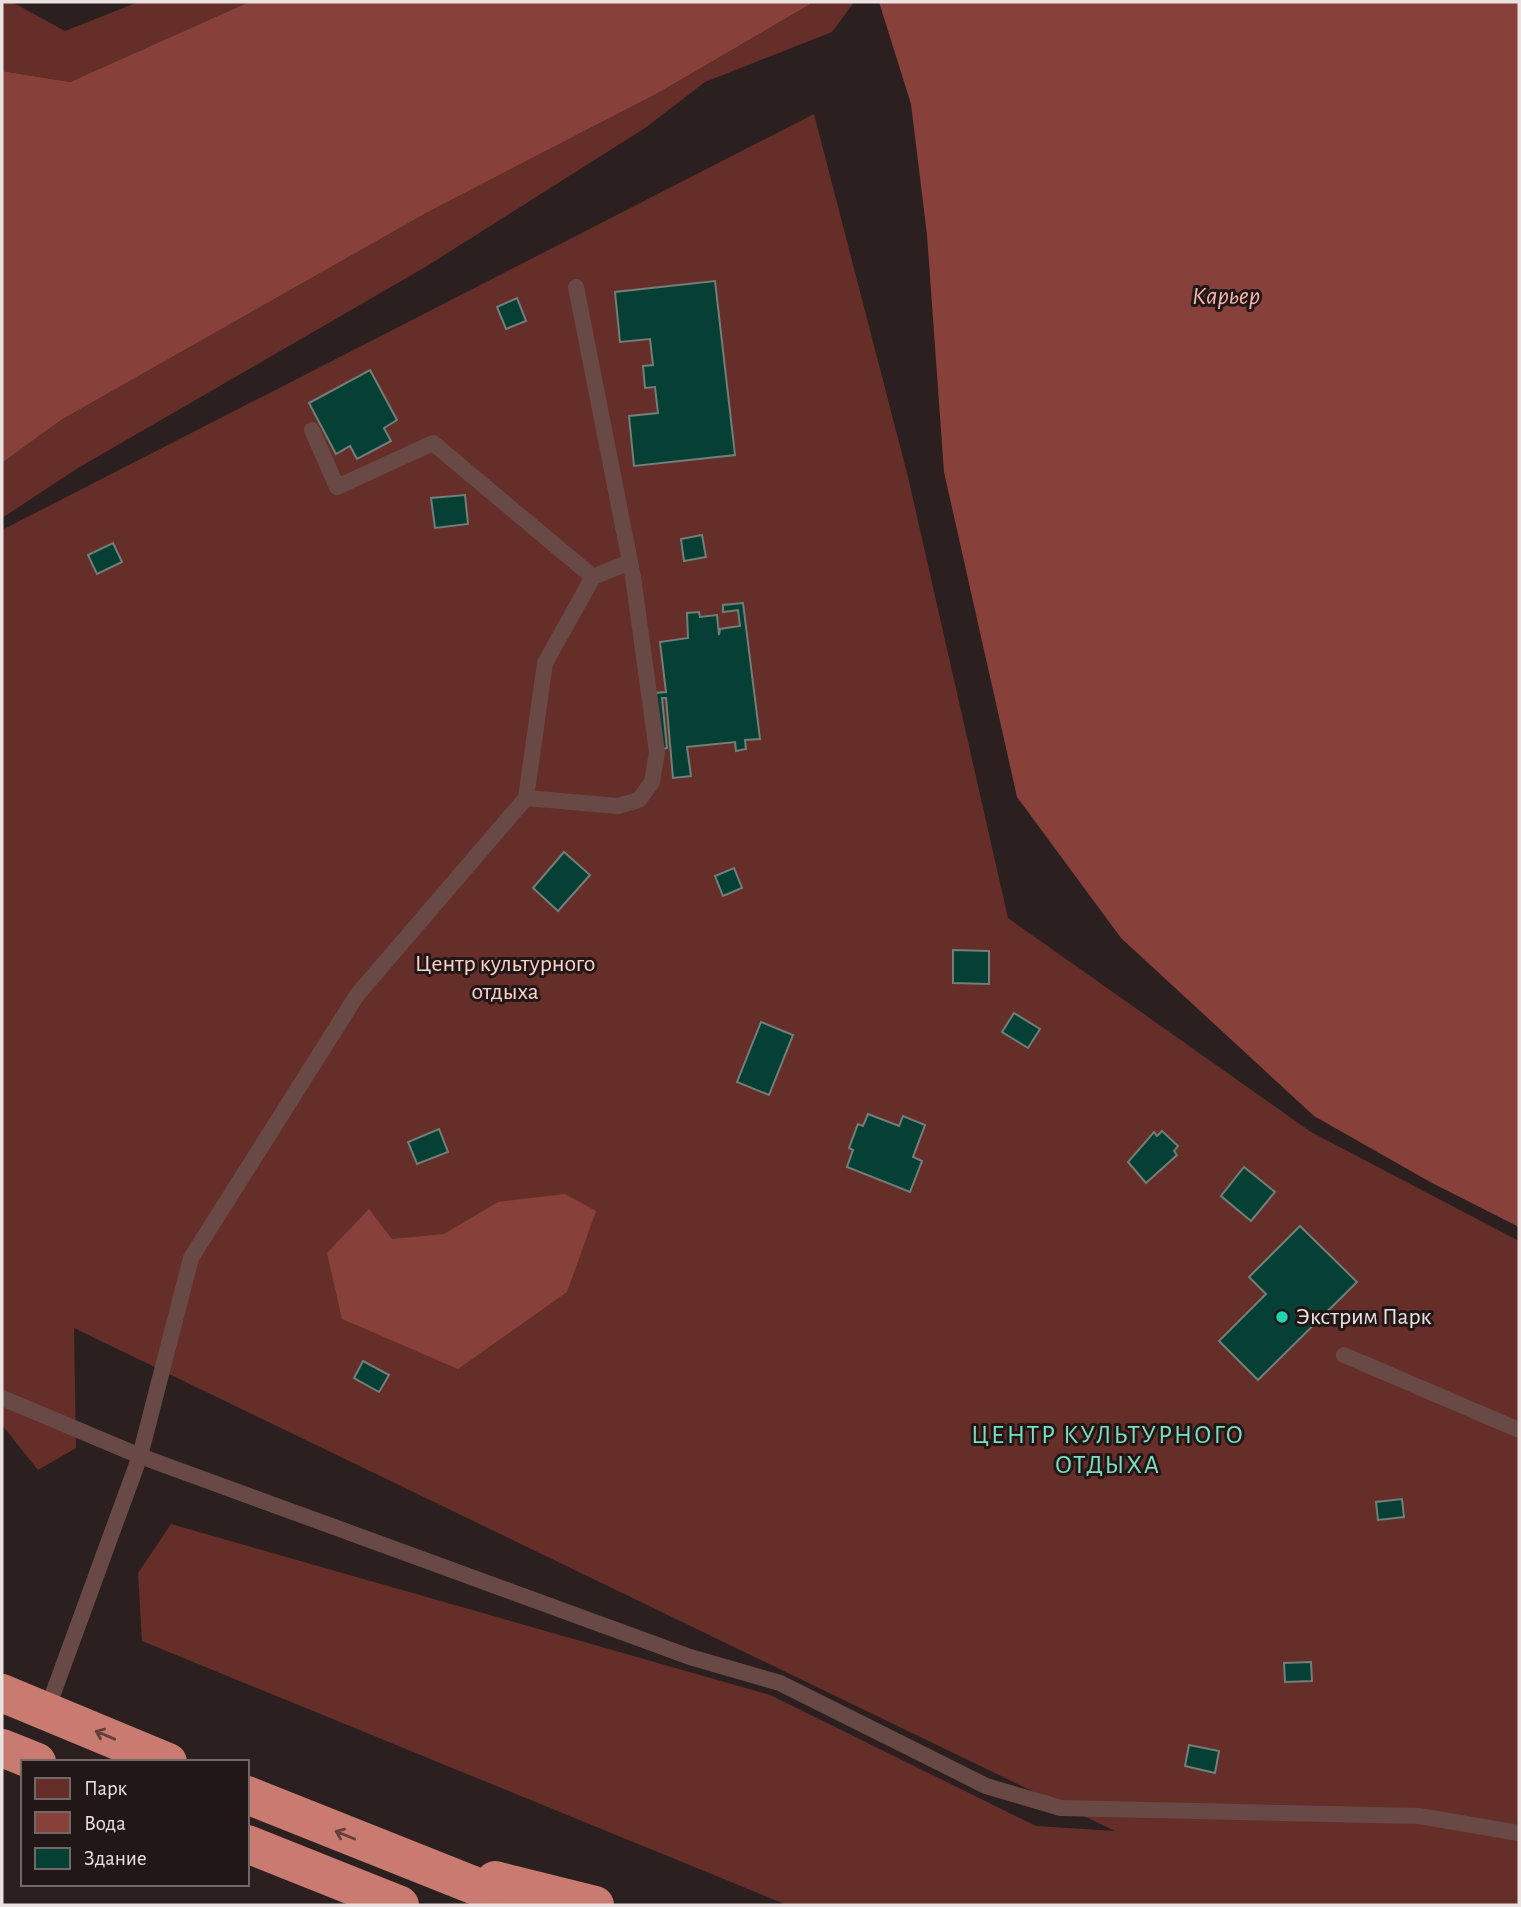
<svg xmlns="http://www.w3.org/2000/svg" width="1521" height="1907" viewBox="0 0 1521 1907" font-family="'Alegreya Sans',sans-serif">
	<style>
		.green { fill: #662e28 }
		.water { fill: #88403a }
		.building { fill: #064034; stroke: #717e7a; stroke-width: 2 }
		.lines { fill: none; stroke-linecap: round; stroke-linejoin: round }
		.lane { stroke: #694945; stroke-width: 16 }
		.highway { stroke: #c97a71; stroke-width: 38 }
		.oneway { stroke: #643f3a }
		.poi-dot { fill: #1dd5b1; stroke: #211716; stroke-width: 2.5 }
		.labels { text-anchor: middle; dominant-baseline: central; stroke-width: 6; stroke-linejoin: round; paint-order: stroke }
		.park-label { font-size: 24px; fill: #ffd1cb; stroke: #211716 }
		.poi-label { font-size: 24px; fill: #eae2e1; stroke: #211716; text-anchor: start }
		.water-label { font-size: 26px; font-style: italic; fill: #f6b4ac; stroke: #211716 }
		.neighbourhood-label { font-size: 26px; letter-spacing: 2px; fill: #7ddec3; stroke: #211716 }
	</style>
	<rect width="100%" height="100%" fill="#2b201f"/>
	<g class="green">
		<path d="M2,2H12L65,31L138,2H249L70,82L2,71Z"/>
		<path d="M814,2H854L832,32L705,82L645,128L427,266L78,468L2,518V463L61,420L428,212L658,93Z"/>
		<path d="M814,114L908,477L1008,918L1311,1132L1519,1241V1905H787L142,1641L138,1573L171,1524L770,1695L1036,1826L1115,1831L74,1328L76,1448L38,1470L2,1425V530Z"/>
	</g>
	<g class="water">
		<path d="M249,2H814L658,93L428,212L61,420L2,463V71L70,82Z"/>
		<path d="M879,2H1519V1227L1432,1183L1314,1116L1121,938L1017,797L944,472L927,235L911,104Z"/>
		<path d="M565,1194L596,1211L567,1292L458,1369L342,1319L327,1253L369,1209L392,1239L444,1234L498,1202Z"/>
	</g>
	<g class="building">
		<path d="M715,281L735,455L634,466L629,416L658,413L655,387L645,388L643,366L653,365L650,339L620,342L615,292Z"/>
		<path d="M517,298L526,321L506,329L497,307Z"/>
		<path d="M370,370L397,420L384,428L391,441L357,459L350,446L336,454L309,403Z"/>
		<path d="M465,495L468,524L435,528L431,498Z"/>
		<path d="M702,535L706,557L684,561L681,539Z"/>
		<path d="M113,543L122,562L97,574L88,555Z"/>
		<path d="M743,603L760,739L745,740L746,749L736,751L735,742L687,747L691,776L673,778L666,698H662L667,748L661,749L655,693L666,692L660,642L688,638L687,613L699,612L700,617L717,615L719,635L720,629L740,626L738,610L723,612V605Z"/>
		<path d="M564,852L590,875L558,911L533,888Z"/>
		<path d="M734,868L742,888L723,896L715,876Z"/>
		<path d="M953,950L989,951V984L953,983Z"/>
		<path d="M1014,1013L1040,1029L1028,1048L1002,1032Z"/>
		<path d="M761,1022L793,1035L769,1095L737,1082Z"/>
		<path d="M868,1114L899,1126L903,1116L925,1125L913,1157L922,1161L910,1192L847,1167L853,1150L849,1148L858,1124L863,1126Z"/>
		<path d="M439,1129L448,1152L417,1164L408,1142Z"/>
		<path d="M1162,1131L1178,1146L1174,1151L1177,1155L1146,1183L1128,1162L1154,1132L1157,1136Z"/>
		<path d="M1244,1167L1275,1192L1251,1221L1221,1196Z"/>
		<path d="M1300,1226L1357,1282L1258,1380L1219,1341L1266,1294L1249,1277Z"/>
		<path d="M363,1361L389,1375L379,1392L354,1378Z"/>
		<path d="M1402,1499L1404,1517L1378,1520L1376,1502Z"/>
		<path d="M1311,1662L1312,1681L1285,1682L1284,1663Z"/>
		<path d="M1189,1745L1219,1751L1215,1773L1185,1766Z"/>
	</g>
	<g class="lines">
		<g class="lane">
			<path d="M312,430L337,487L433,443L593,577"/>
			<path d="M526,798L545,663L593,577L630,562"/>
			<path d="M1344,1355L1519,1430"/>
			<path d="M2,1398L140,1456L690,1657L780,1683L986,1786L1061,1808L1419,1816L1519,1833"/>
			<path d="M47,1710L140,1456L191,1258L357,995L526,798L618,806L639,800L652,782L657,752L633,577L576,287"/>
		</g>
		<g class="highway">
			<path d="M2,1693L168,1762"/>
			<path d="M2,1748L37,1762"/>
			<path d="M247,1795L523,1905"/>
			<path d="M247,1844L400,1905"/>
			<path d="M495,1880L595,1905"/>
		</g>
	</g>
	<defs><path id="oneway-shaft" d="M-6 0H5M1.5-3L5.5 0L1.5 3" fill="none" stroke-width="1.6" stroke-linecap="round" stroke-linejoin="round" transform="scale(1.75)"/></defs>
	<g class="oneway">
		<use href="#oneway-shaft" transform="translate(105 1735) rotate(-157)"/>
		<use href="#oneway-shaft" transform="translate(345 1835) rotate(-158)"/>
	</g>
	<circle class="poi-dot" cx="1282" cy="1317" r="7"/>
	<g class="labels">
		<g class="park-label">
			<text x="505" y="964">Центр культурного<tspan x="505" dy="28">отдыха</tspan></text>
		</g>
		<g class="poi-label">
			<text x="1296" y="1317">Экстрим Парк</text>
		</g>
		<g class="water-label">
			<text x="1226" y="296">Карьер</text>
		</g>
		<g class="neighbourhood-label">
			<text x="1108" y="1435">ЦЕНТР КУЛЬТУРНОГО<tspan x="1108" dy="30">ОТДЫХА</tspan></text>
		</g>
	</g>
	<rect width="1521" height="1907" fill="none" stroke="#eae2e1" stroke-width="7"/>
	<rect x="21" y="1760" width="228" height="126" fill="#211716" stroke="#716867" stroke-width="2"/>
	<rect x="35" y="1778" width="35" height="21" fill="#662e28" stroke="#716867" stroke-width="2"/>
	<text x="84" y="1795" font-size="21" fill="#eae2e1">Парк</text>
	<rect x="35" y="1812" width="35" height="21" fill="#88403a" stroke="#716867" stroke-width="2"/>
	<text x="84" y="1830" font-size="21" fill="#eae2e1">Вода</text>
	<rect x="35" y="1848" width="35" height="21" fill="#064034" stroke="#716867" stroke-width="2"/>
	<text x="84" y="1865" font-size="21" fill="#eae2e1">Здание</text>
</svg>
